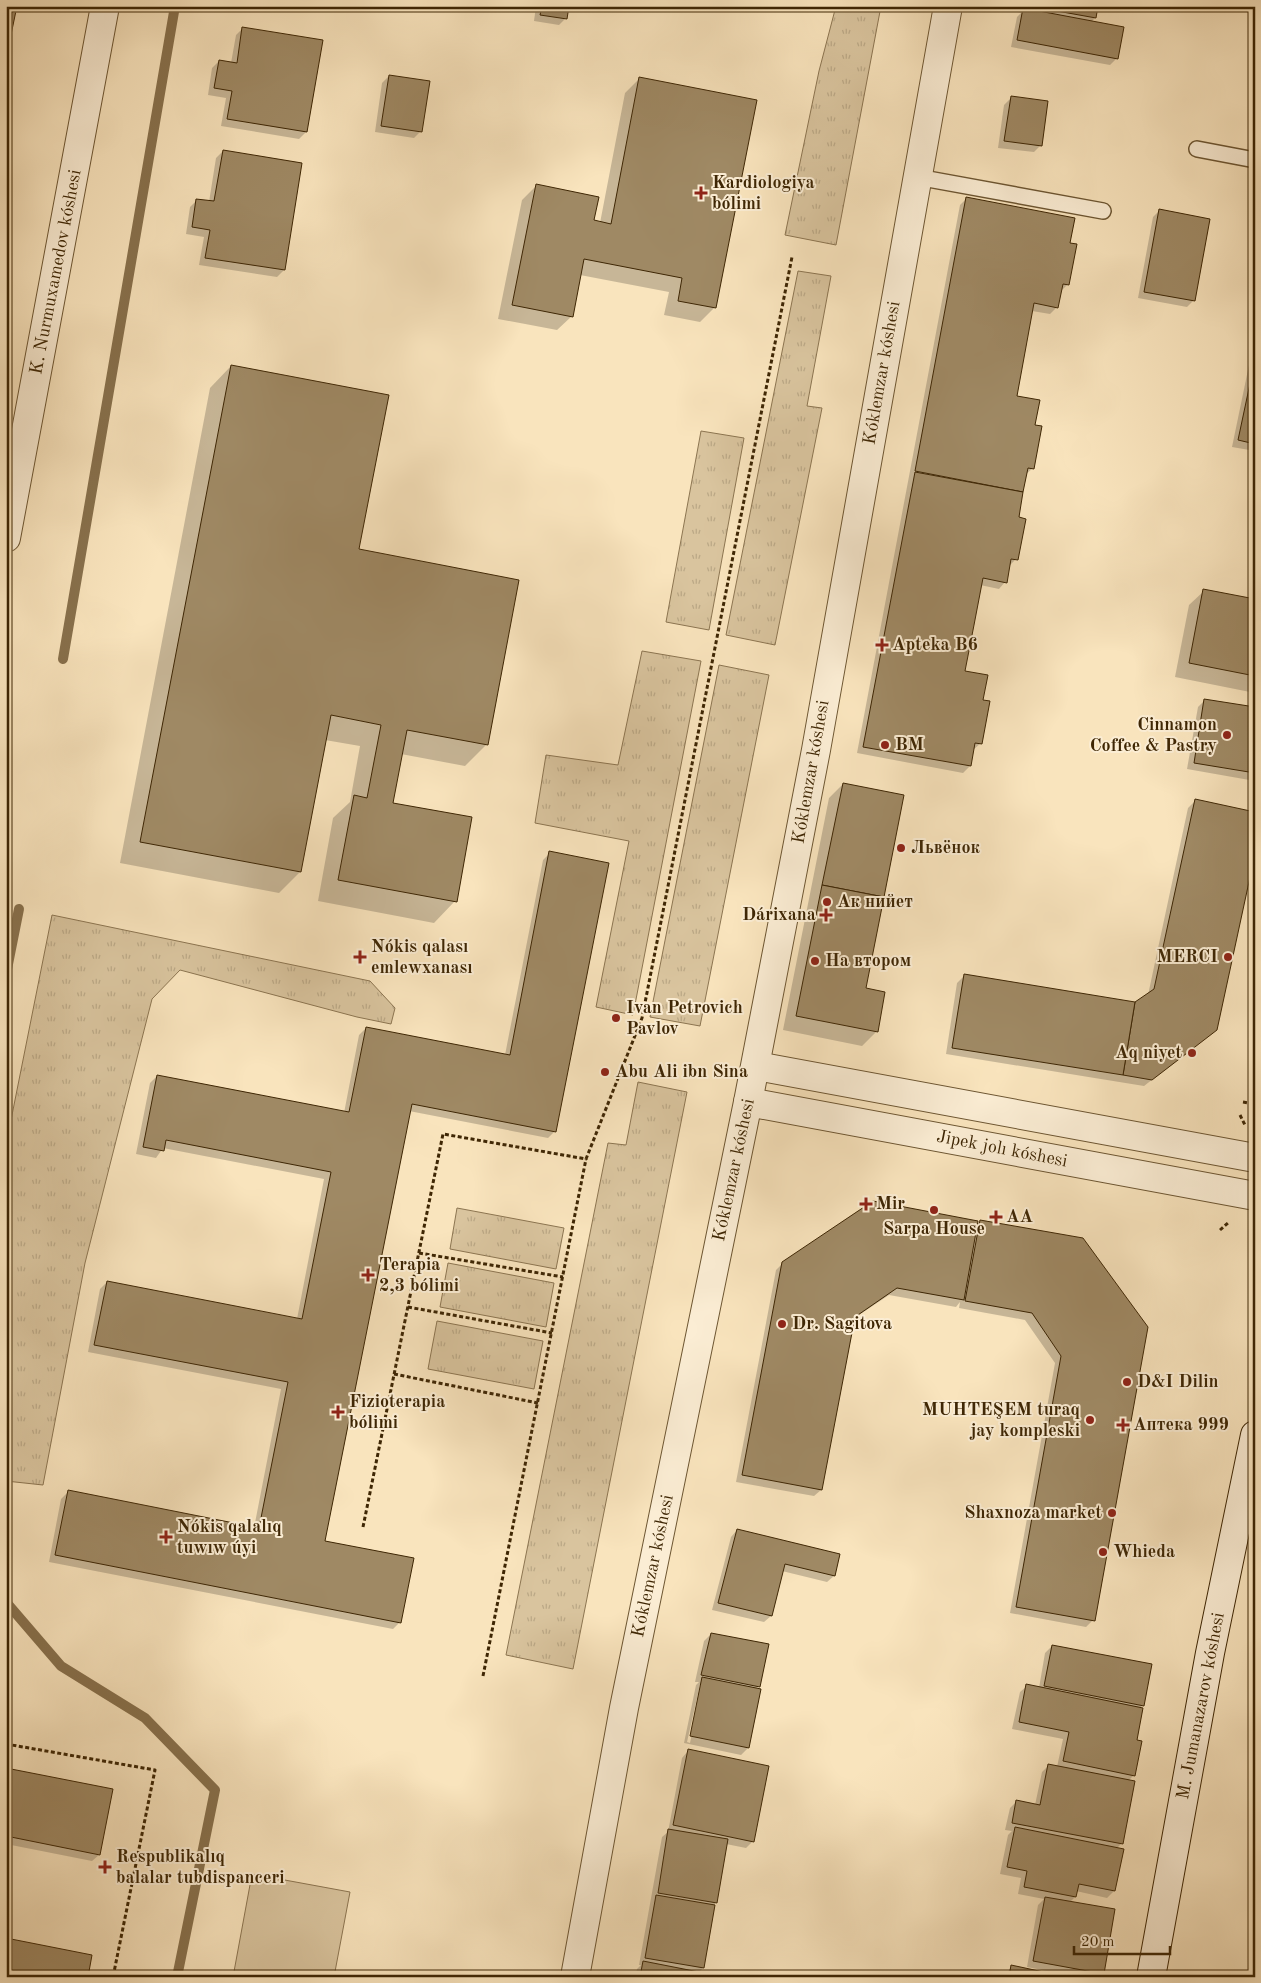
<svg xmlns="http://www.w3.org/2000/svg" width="1261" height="1983" viewBox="0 0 1261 1983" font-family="'Old Standard TT',serif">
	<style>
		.grass { fill: url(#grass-tufts); stroke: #8c7551 }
		.park { fill: #d9c49e; stroke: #8c7551 }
		.shadow { fill: #0003; fill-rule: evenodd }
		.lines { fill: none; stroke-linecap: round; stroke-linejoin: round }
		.stream { stroke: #88714d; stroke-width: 10 }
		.building { fill: #9f8964; stroke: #3e2604 }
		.service-casing { stroke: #6d5632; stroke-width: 18 }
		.minor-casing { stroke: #6d5632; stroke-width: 30 }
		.secondary-casing { stroke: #3e2604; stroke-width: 30 }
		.path { stroke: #3e2604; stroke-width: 3; stroke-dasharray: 4 2.5; stroke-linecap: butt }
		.service { stroke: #fbedd4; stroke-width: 15 }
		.minor { stroke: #fbedd4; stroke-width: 28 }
		.secondary { stroke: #fbedd4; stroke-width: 28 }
		.poi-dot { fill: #8f2418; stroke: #fbedd4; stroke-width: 2 }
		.labels { text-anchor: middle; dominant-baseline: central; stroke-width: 4; stroke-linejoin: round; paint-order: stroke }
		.poi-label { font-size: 18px; font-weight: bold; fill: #3e2604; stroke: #fbedd4; text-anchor: start }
		.street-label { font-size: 18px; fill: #3e2604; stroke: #fbedd4 }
	</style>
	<defs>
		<pattern id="grass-tufts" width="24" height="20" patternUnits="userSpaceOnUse" patternTransform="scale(1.25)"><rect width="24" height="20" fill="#d9c49e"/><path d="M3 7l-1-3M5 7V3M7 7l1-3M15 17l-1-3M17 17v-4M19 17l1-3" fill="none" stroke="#bba886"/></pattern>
	</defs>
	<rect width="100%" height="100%" fill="#f9e4bd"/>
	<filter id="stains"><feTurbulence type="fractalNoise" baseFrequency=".004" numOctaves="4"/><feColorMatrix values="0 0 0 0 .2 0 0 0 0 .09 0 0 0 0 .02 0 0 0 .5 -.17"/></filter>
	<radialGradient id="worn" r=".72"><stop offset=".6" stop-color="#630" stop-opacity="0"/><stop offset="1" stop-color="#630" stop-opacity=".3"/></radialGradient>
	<g class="grass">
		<path d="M836,6H881L836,245L785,235L819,71Z"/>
		<path d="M798,271L831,276L807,406L822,408L775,645L726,635Z"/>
		<path d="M701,431L744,438L709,630L666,622Z"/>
		<path d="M642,651L701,661L633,1015L596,1007L629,841L535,823L546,755L618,765Z"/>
		<path d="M719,665L769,675L700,1026L650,1017Z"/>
		<path d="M52,915L370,981L395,1008L391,1024L357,1017L180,970L152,999L85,1263L43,1485L6,1481V1145Z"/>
		<path d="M638,1082L687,1092L573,1669L506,1655L608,1143L626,1145Z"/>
		<path d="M457,1208L564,1228L556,1269L450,1249Z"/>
		<path d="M448,1263L554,1283L546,1327L440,1307Z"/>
		<path d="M437,1321L543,1341L534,1389L428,1369Z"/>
	</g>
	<path class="park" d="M252,1874L350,1892L334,1977H233Z"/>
	<g class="shadow">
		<path d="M536,6H568L566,18L559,25L534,21Z"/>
		<path d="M1018,6H1097L1095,18L1091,22L1117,58L1110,65L1011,47L1017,17L1021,13L1017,12Z"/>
		<path d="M243,28L306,132L299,139L221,126L226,98L208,95L212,68L219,61L231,63L236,35Z"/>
		<path d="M389,76L421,131L414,138L375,132L382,83Z"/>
		<path d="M640,78L715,307L700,322L664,315L669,292L580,275L572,316L557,330L498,319L522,200L536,186L593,221L600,223L625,93Z"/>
		<path d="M1011,98L1041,145L1034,152L998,148L1004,105Z"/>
		<path d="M223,151L301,164L284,270L277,277L199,265L204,237L186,234L190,207L197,200L209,202L216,158Z"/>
		<path d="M967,198L1069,244L1068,284L1061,291L1057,307L1050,314L1032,311L1016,397L1034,426L1033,468L1025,475L1017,518L1016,559L1009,566L1005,582L999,589L980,585L964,672L982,701L981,743L973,750L970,766L963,773L857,753L960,205Z"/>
		<path d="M1160,210L1194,300L1187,307L1138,298L1153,217Z"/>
		<path d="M1255,336V451L1232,447Z"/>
		<path d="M231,366L487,744L465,766L401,754L392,804L455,901L434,923L318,901L333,818L350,802L360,746L325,740L300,872L279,893L120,863L210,388Z"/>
		<path d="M1204,591L1255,600V693L1175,677L1189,605Z"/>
		<path d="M1205,700L1255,709V781L1187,769L1198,707Z"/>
		<path d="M843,784L864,989L877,1031L862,1046L783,1030L829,798Z"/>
		<path d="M1195,801L1216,1030L1144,1086L946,1054L957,983L964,976L1135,1003L1148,995L1188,808Z"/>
		<path d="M550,853L555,1131L548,1138L409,1111L324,1542L400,1622L393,1629L49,1562L61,1499L68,1492L254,1528L281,1389L88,1352L100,1289L107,1282L297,1319L324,1179L163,1148L156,1158L136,1154L150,1083L157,1076L344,1113L359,1035L366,1028L505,1055L543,860Z"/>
		<path d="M980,1221L1082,1239L1093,1620L1086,1627L1010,1613L1055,1363L1025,1320L959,1308L960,1302L956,1307L889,1295L853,1319L821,1490L814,1496L736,1482L776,1270L783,1263L976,1225Z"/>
		<path d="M737,1530L834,1576L827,1582L782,1571L771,1616L764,1622L712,1610L731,1537Z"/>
		<path d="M711,1634L759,1686L756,1689L760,1690L748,1748L741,1755L684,1743L696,1685L699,1682H695L704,1641ZM700,1685H702L690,1743L687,1742Z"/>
		<path d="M1052,1646L1143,1705L1139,1709L1135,1741L1134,1775L1128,1781L1121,1844L1117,1848L1114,1891L1107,1898L1076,1891L1075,1897L1070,1902L1102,1973L1099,1977H1077L1027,1967L1038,1905L1044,1899L1018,1894L1021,1878L1000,1874L1008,1835L1012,1831L1005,1830L1010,1808L1017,1801L1035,1805L1042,1772L1049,1765L1057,1767L1063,1739L1012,1729L1020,1692L1027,1686L1039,1688L1045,1653Z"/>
		<path d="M688,1751L753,1841L746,1848L726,1844L703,1968L698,1973L702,1977H635L637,1969L641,1965H639L662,1837L668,1832L682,1758Z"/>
		<path d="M6,1769L99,1855L92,1861L6,1844Z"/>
		<path d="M1255,1916V1943L1250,1942Z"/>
		<path d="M1255,1949V1977H1247L1252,1952Z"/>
		<path d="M1011,1967L1061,1977H1004Z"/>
	</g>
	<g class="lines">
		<g class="stream">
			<path d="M63,659L175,6"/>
			<path d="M6,974L19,909"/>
			<path d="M6,1602L61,1666L145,1718L215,1790L177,1977"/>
		</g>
	</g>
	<g class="building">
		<path d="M6,6H17L7,54H6Z"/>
		<path d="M542,6H569L567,19L540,15Z"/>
		<path d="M1029,6H1098L1096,18Z"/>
		<path d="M1023,8L1124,27L1118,59L1017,40Z"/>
		<path d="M242,27L323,40L307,132L227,119L232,91L214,88L219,60L237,63Z"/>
		<path d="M389,75L430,81L422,132L381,126Z"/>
		<path d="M639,77L757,100L716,308L678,301L682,278L584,259L573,317L512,305L536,184L599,197L594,220L611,224Z"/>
		<path d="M1011,96L1048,101L1042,146L1004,141Z"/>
		<path d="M223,150L302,163L285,270L205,258L210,230L192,227L196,199L214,201Z"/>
		<path d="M966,197L1075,218L1070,243L1077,244L1069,285L1063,284L1058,308L1034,303L1017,396L1040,400L1035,425L1042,426L1034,469L1028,468L1023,492L915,471Z"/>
		<path d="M1159,209L1210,219L1195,301L1144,292Z"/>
		<path d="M1255,360V444L1238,440Z"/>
		<path d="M231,365L389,395L359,549L519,580L488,745L407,730L393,803L472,817L457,902L338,880L354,795L367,798L381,725L331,715L301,872L140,842Z"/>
		<path d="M915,472L1023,492L1019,517L1026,519L1018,560L1011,559L1007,583L983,578L974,625L965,671L988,675L983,700L990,701L982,744L975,743L971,766L863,747Z"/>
		<path d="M1203,589L1255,599V676L1189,663Z"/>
		<path d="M1204,699L1255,707V773L1194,763Z"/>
		<path d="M843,783L904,795L884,897L822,885Z"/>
		<path d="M1195,799L1255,812V854L1217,1030L1152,1080L1123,1075L1135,1002L1154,989Z"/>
		<path d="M549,851L609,863L556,1132L412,1104L325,1541L414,1558L401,1623L55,1555L68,1490L259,1528L288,1382L94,1345L107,1281L302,1319L331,1172L166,1140L164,1151L143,1147L157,1075L349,1112L366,1027L510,1055Z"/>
		<path d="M822,885L884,897L866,988L885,992L878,1032L796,1016Z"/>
		<path d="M964,974L1135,1002L1123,1075L952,1048Z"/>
		<path d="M873,1201L978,1221L964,1300L897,1288L855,1317L822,1490L742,1475L782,1262Z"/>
		<path d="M980,1220L1083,1238L1148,1327L1095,1621L1016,1607L1061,1356L1032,1313L965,1301Z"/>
		<path d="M737,1529L840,1554L835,1576L785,1564L772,1616L718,1603Z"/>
		<path d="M711,1633L769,1644L760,1687L701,1675Z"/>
		<path d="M1052,1645L1152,1664L1144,1706L1044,1686Z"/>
		<path d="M702,1677L761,1689L749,1748L690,1736Z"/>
		<path d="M1026,1684L1143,1708L1137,1740L1142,1741L1135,1776L1063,1761L1069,1732L1019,1722Z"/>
		<path d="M688,1749L769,1766L754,1842L673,1825Z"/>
		<path d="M1048,1764L1135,1781L1123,1844L1012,1823L1016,1800L1040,1805Z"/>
		<path d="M6,1768L113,1789L100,1855L6,1836Z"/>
		<path d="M1015,1827L1124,1849L1115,1891L1079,1884L1076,1897L1024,1887L1027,1871L1007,1867Z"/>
		<path d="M668,1829L728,1839L717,1903L658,1893Z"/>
		<path d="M656,1895L715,1905L704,1968L645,1958Z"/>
		<path d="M1045,1897L1115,1909L1104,1974L1033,1961Z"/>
		<path d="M6,1938L92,1955L88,1977H6Z"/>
		<path d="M643,1961L704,1973L703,1977H640Z"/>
		<path d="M1011,1965L1067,1977H1009Z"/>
	</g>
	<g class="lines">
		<defs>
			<g id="service">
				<path d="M1197,149L1255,160"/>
				<path d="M917,177L1103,211"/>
			</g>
			<g id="minor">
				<path d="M6,538L105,6"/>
				<path d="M756,1066L1255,1158"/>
				<path d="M748,1102L1255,1196"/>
				<path d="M575,1977L624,1708L748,1102L816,750L948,6"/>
			</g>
			<path id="secondary" d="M1151,1977L1210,1653L1255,1435"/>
		</defs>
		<use href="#service" class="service-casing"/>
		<use href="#minor" class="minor-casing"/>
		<use href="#secondary" class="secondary-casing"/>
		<g class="path">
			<path d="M1243,1102L1255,1104"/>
			<path d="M1240,1115L1245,1125"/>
			<path d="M1220,1230L1229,1222"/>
			<path d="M419,1253L563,1277"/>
			<path d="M408,1307L552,1333"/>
			<path d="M394,1374L538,1403"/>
			<path d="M363,1527L443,1134L586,1159L642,1018L792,257"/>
			<path d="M483,1676L586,1159"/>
			<path d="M6,1744L155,1770L113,1977"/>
		</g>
		<use href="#service" class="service"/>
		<use href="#minor" class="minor"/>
		<use href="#secondary" class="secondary"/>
	</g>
	<g class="poi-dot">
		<path d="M698.5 185.5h5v5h5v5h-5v5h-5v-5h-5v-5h5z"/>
		<path d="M879.5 637.5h5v5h5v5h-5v5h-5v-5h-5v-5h5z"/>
		<circle cx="1227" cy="735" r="5"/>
		<circle cx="885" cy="745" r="5"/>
		<circle cx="901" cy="848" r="5"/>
		<circle cx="827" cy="902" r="5"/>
		<path d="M823.5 907.5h5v5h5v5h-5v5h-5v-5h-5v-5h5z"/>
		<path d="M357.5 949.5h5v5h5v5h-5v5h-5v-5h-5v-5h5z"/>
		<circle cx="1228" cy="957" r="5"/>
		<circle cx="815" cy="961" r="5"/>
		<circle cx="616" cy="1018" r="5"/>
		<circle cx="1192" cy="1053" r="5"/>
		<circle cx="605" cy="1072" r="5"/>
		<path d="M863.5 1196.5h5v5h5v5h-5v5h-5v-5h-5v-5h5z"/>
		<circle cx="934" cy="1210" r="5"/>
		<path d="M993.5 1209.5h5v5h5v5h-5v5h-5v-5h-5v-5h5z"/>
		<path d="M365.5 1267.5h5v5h5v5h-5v5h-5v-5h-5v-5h5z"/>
		<circle cx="782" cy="1324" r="5"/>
		<circle cx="1127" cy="1382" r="5"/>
		<path d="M335.5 1404.5h5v5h5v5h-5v5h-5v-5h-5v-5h5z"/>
		<circle cx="1090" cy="1420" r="5"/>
		<path d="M1120.5 1417.5h5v5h5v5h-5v5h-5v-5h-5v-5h5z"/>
		<circle cx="1112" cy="1513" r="5"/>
		<path d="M163.5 1529.5h5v5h5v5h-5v5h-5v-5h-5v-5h5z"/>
		<circle cx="1103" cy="1552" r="5"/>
		<path d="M102.5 1859.5h5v5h5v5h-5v5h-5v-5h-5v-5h5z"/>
	</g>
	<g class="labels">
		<g class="poi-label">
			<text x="712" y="183">Kardiologiya<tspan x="712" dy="21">bólimi</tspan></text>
			<text x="892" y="645">Apteka B6</text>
			<text x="1217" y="725" text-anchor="end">Cinnamon<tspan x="1217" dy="21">Coffee &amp; Pastry</tspan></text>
			<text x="895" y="745">BM</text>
			<text x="911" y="848">Львёнок</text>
			<text x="837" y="902">Ак нийет</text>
			<text x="816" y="915" text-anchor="end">Dárixana</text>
			<text x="371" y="947">Nókis qalası<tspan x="371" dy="21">emlewxanası</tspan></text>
			<text x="1218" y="957" text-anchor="end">MERCI</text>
			<text x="825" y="961">На втором</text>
			<text x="626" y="1008">Ivan Petrovich<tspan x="626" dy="21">Pavlov</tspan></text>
			<text x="1182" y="1053" text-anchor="end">Aq niyet</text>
			<text x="615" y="1072">Abu Ali ibn Sina</text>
			<text x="876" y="1204">Mir</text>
			<text x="1006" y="1217">AA</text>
			<text x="934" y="1229" text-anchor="middle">Sarpa House</text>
			<text x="379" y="1265">Terapia<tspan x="379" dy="21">2,3 bólimi</tspan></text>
			<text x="792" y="1324">Dr. Sagitova</text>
			<text x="1137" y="1382">D&amp;I Dilin</text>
			<text x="349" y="1402">Fizioterapia<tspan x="349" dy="21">bólimi</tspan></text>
			<text x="1080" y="1410" text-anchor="end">MUHTEŞEM turaq<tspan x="1080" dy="21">jay kompleski</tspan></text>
			<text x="1133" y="1425">Аптека 999</text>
			<text x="1102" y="1513" text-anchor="end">Shaxnoza market</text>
			<text x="177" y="1527">Nókis qalalıq<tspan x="177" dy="21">tuwıw úyi</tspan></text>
			<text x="1113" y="1552">Whieda</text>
			<text x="116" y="1857">Respublikalıq<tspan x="116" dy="21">balalar tubdispanceri</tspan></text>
		</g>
		<g class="street-label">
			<text transform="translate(56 272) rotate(-79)">K. Nurmuxamedov kóshesi</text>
			<text transform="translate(882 373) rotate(-80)">Kóklemzar kóshesi</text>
			<text transform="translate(811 772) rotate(-80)">Kóklemzar kóshesi</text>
			<text transform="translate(1002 1149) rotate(11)">Jipek jolı kóshesi</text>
			<text transform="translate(734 1170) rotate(-78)">Kóklemzar kóshesi</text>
			<text transform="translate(653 1566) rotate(-78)">Kóklemzar kóshesi</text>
			<text transform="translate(1201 1706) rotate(-79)">M. Jumanazarov kóshesi</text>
		</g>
	</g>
	<rect width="1261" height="1983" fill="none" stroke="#f9e4bd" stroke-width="25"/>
	<rect x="8" y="8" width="1246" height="1968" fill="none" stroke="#3e2604" stroke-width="2.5"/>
	<rect x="12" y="12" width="1236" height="1958" fill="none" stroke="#3e2604"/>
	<path d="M1074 1946v8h96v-8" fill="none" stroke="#3e2604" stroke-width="2.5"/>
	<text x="1081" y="1946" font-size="15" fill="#3e2604" stroke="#fbedd4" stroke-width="4" paint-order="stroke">20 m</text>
	<rect width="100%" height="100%" filter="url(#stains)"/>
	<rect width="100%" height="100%" fill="url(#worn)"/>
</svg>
